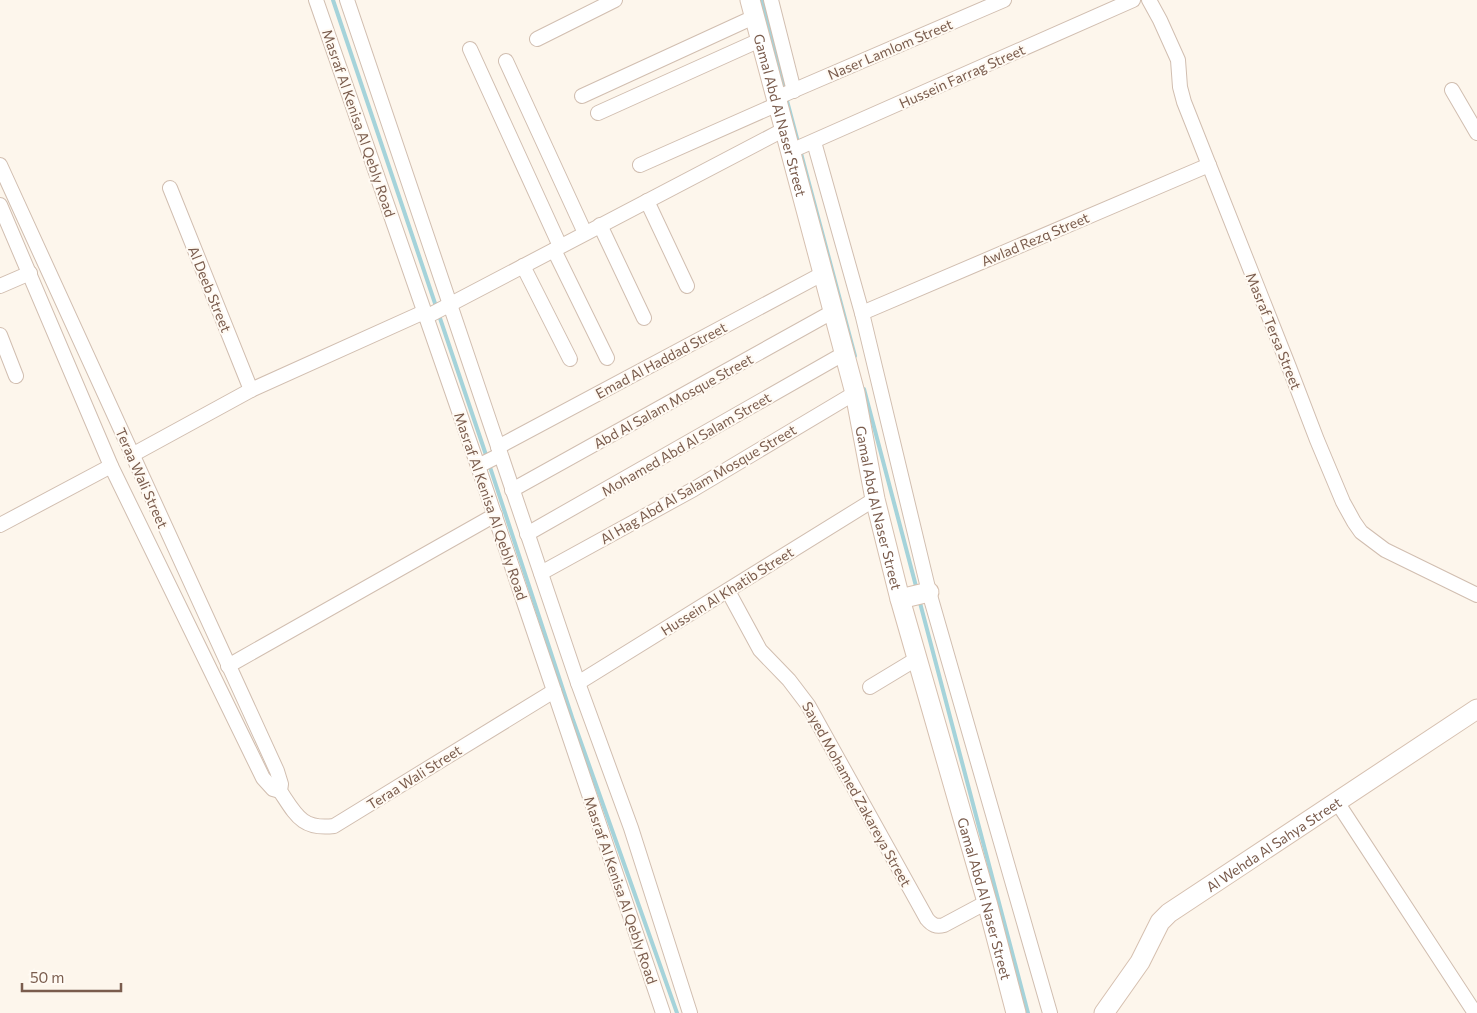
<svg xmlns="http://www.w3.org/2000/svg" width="1477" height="1013" viewBox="0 0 1477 1013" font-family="Commissioner,sans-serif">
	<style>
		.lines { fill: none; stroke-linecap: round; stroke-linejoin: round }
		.stream { stroke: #a5d3da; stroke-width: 4 }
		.street-casing { stroke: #d1beb0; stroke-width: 16 }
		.secondary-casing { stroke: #d6c0b0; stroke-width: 21 }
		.street { stroke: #fff; stroke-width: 14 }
		.secondary { stroke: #fff; stroke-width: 19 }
		.labels { text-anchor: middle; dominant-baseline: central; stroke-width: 4; stroke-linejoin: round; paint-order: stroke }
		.street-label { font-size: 14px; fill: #7a5c4d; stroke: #fffaf3 }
	</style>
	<rect width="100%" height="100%" fill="#fdf6ec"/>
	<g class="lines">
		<g class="stream">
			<path d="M333,0L487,458"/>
			<path d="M762,0L785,90"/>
			<path d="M786,97L855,356"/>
			<path d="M864,389L917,590"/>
			<path d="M489,464L573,720L677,1013"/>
			<path d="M919,599L1028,1013"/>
		</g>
		<defs>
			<g id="street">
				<path d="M316,0L478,466L663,1013"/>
				<path d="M347,0L578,683L631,828L690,1013"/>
				<path d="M771,0L794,91"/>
				<path d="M1149,0L1160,20L1178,60L1180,87L1184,102L1289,367L1317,440L1343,502L1354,522L1361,532L1385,550L1477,595"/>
				<path d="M537,39L615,0"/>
				<path d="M470,49L560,246"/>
				<path d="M506,61L585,233"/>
				<path d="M1452,90L1477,133"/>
				<path d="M582,96L754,17"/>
				<path d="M776,98L1004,0"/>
				<path d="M598,113L760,40"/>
				<path d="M814,142L862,313L929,592L1050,1013"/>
				<path d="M791,151L1133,0"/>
				<path d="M0,165L277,771L281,784L280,791C296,815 302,830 334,826L554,691"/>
				<path d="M640,165L778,104"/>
				<path d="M170,188L251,390"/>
				<path d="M647,201L687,286"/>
				<path d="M0,205L111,466L263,778L273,789L280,791"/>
				<path d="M600,225L644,318"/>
				<path d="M554,250L607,358"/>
				<path d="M523,266L570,359"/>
				<path d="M0,286L30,273"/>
				<path d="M862,313L1209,165"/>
				<path d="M426,317L785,129"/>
				<path d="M0,335L16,376"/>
				<path d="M498,447L824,273"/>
				<path d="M132,455L251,390L424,312"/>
				<path d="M478,466L500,455"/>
				<path d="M512,490L834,311"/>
				<path d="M0,525L111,466"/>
				<path d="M527,534L845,353"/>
				<path d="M541,573L694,489L855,393"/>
				<path d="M728,591L760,650L789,680L808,705L927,919C932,925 936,927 944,925L987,902"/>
				<path d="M228,666L495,515"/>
				<path d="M578,683L875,499"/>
				<path d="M870,687L918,658"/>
				<path d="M1337,802L1475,1013"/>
			</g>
			<g id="secondary">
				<path id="s1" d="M750,0L855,393L875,499L900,599L987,902L1016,1013"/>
				<path d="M900,599L929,592"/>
				<path id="s2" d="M1104,1013L1140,962L1160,922L1169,913L1477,709"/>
			</g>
		</defs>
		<use href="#street" class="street-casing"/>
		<use href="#secondary" class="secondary-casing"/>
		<use href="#street" class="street"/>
		<use href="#secondary" class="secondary"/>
	</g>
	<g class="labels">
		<g class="street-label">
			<text transform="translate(890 49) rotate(-23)">Naser Lamlom Street</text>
			<text transform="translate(962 76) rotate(-24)">Hussein Farrag Street</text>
			<text stroke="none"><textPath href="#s1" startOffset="119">Gamal Abd Al Naser Street</textPath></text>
			<text transform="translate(359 123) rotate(71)">Masraf Al Kenisa Al Qebly Road</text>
			<text transform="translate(1035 239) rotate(-23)">Awlad Rezq Street</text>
			<text transform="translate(210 289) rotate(68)">Al Deeb Street</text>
			<text transform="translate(1274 331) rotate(68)">Masraf Tersa Street</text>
			<text transform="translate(661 360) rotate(-28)">Emad Al Haddad Street</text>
			<text transform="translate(673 401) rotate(-29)">Abd Al Salam Mosque Street</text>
			<text transform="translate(686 444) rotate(-30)">Mohamed Abd Al Salam Street</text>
			<text transform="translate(142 478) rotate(66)">Teraa Wali Street</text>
			<text transform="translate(698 484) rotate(-30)">Al Hag Abd Al Salam Mosque Street</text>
			<text transform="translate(491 506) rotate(71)">Masraf Al Kenisa Al Qebly Road</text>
			<text stroke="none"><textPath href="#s1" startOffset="524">Gamal Abd Al Naser Street</textPath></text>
			<text transform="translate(727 591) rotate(-32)">Hussein Al Khatib Street</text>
			<text transform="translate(414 777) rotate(-32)">Teraa Wali Street</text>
			<text transform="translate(857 794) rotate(61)">Sayed Mohamed Zakareya Street</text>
			<text stroke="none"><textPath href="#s2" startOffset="245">Al Wehda Al Sahya Street</textPath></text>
			<text transform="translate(621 890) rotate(71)">Masraf Al Kenisa Al Qebly Road</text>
			<text stroke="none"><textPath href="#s1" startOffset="929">Gamal Abd Al Naser Street</textPath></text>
		</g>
	</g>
	<path d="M22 983v8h99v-8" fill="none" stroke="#7a5c4d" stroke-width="2.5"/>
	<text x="30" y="983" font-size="15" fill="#7a5c4d" stroke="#fffaf3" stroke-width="4" paint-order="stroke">50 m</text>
</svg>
